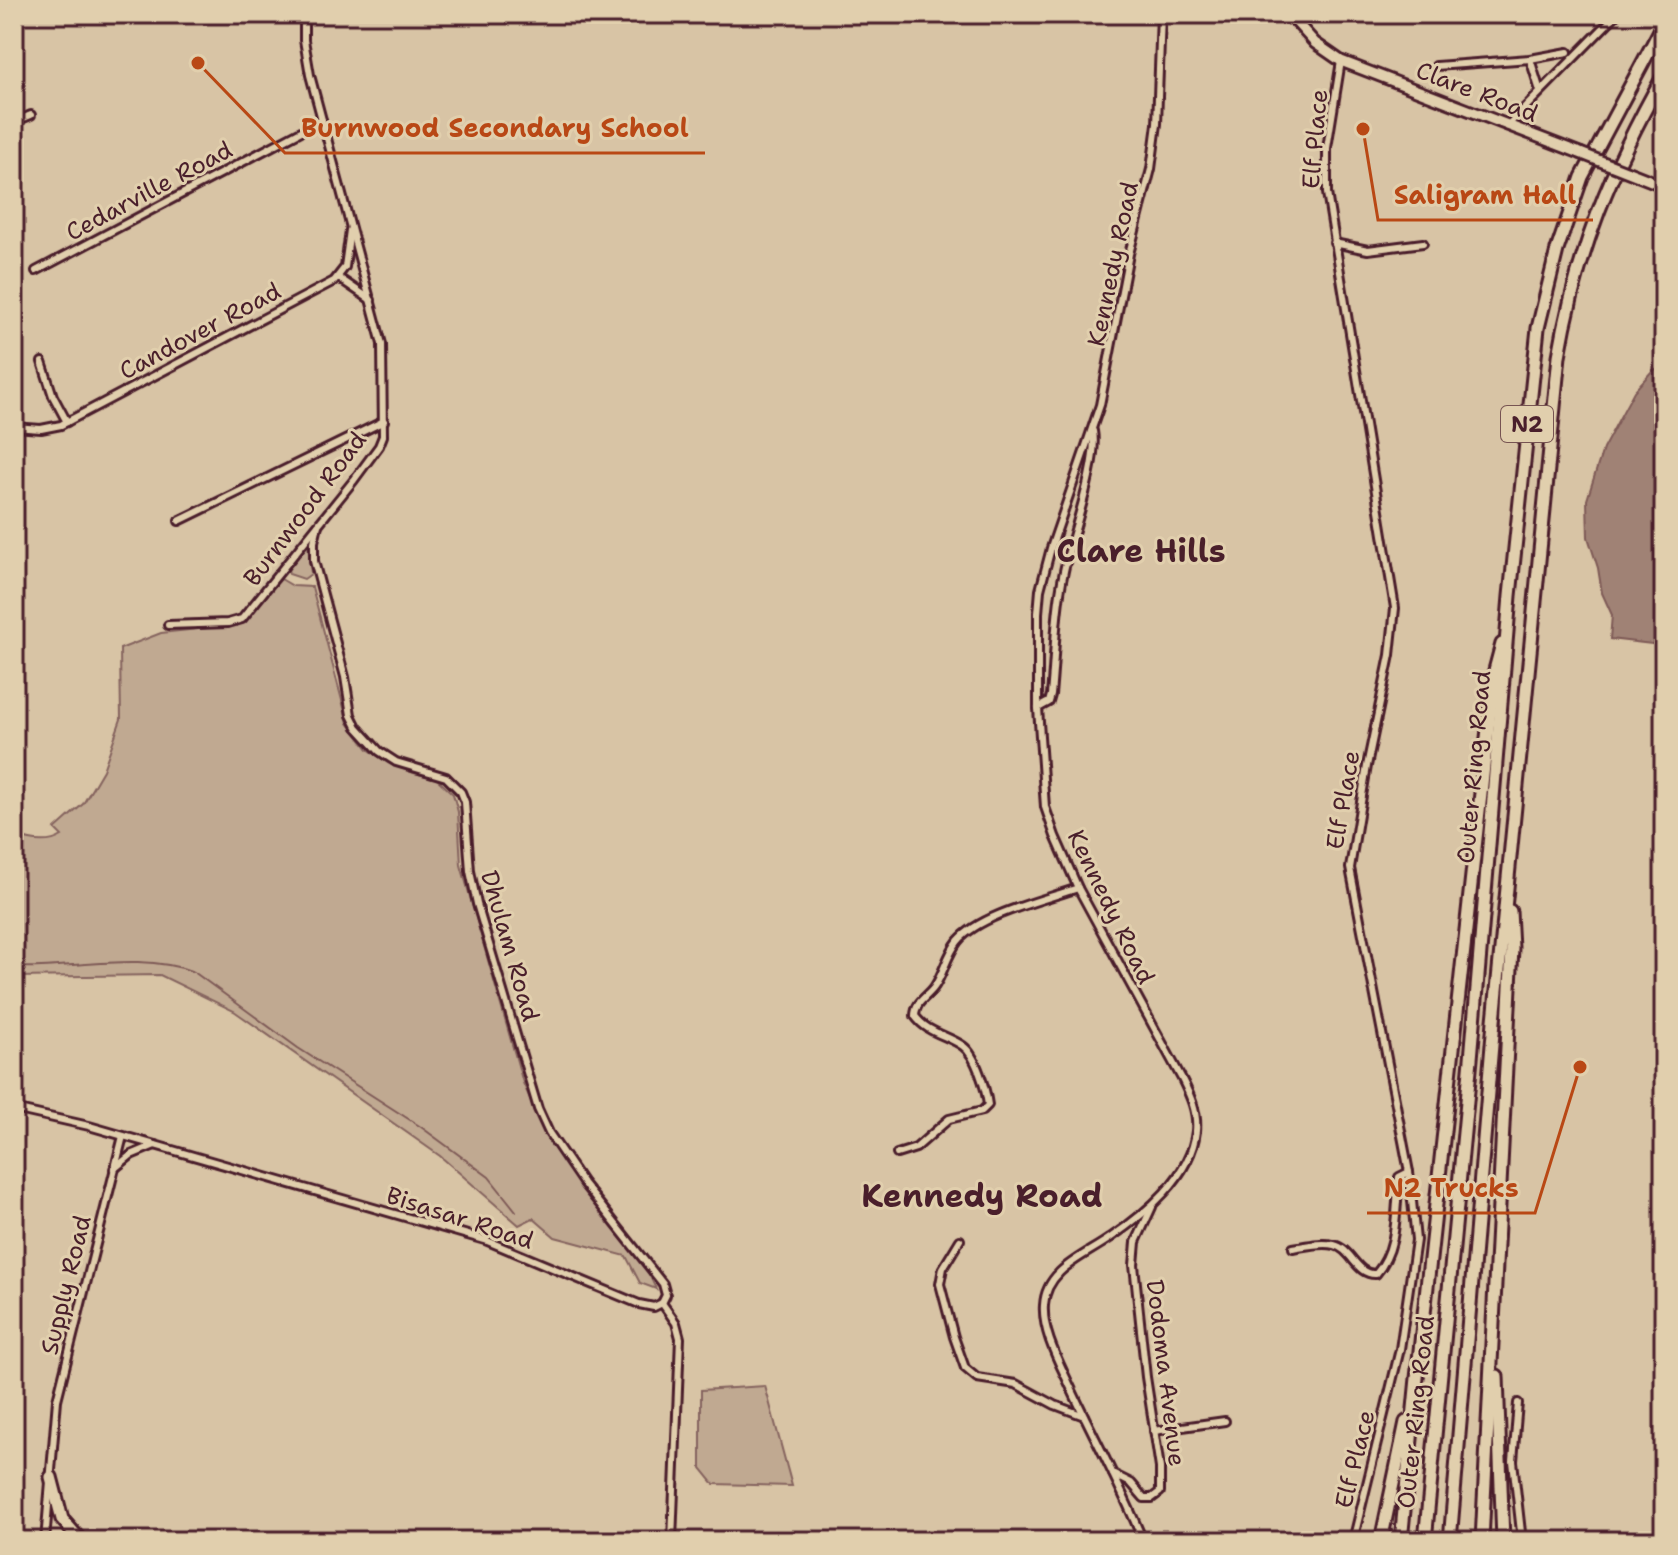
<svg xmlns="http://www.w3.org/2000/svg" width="1678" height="1555" viewBox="0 0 1678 1555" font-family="'Shantell Sans',sans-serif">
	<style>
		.green { fill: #c0a991; stroke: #85645e; stroke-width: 2 }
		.water { fill: #a08275; stroke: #7e5a57; stroke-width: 2 }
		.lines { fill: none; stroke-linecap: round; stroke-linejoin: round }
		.stream { stroke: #7e5a57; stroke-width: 2 }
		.street-casing { stroke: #4a1f2b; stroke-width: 12 }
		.secondary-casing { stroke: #4a1f2b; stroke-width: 15 }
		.highway-casing { stroke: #4a1f2b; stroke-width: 17 }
		.street { stroke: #e1cfad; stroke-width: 6 }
		.secondary { stroke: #e1cfad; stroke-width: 9 }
		.highway { stroke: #e1cfad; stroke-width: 11 }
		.secondary-bridge-casing { stroke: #4a1f2b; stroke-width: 15; stroke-linecap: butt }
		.secondary-bridge { stroke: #e1cfad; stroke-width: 9 }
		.labels { text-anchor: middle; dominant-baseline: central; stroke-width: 6; stroke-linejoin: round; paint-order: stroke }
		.shield { fill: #e1cfad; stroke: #775452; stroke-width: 2 }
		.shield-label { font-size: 22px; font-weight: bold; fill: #4a1f2b }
		.street-label { font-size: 24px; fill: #4a1f2b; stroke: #e1cfad }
		.district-label { font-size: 32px; font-weight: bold; fill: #4a1f2b; stroke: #e1cfad }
		.leader { fill: none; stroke: #b94815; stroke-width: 3 }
		.callout-dot { fill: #b94815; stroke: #e1cfad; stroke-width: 3 }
		.callout-label { font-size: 26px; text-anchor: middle; font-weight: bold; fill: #b94815; stroke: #e1cfad; stroke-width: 6; stroke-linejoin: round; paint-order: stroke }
	</style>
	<rect width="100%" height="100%" fill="#d8c4a5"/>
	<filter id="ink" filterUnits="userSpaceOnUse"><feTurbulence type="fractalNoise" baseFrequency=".0125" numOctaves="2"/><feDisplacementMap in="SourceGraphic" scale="16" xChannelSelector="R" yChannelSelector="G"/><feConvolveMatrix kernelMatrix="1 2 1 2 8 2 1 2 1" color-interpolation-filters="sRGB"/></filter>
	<g filter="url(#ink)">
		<g class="green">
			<path d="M308,544L311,574L304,579L289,574L288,569Z"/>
			<path d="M281,579L293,586L312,587L348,723L368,749L388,763L414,773L436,778L453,794L458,812L461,865L523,1083L547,1137L648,1272L656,1289L640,1283L626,1256L555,1237L533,1218L519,1225L440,1156L234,1011L160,975L14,977V835C29,841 48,845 62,836L55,829L83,804L103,770L121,719L120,649L161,633L235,625L244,620Z"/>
			<path d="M765,1386L792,1486L714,1484L701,1468V1390Z"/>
		</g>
		<path class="water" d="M1664,367V641L1652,644L1610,639L1612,615L1602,593L1598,568L1588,537L1587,500L1603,449L1634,391L1653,370Z"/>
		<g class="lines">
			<path class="stream" d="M14,967C70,970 141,951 194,972L298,1048L421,1127L489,1177L516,1211"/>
			<defs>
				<g id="street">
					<path d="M1530,59L1540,91"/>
					<path d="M1341,61L1327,148V193L1395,608L1390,655L1367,766L1350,868L1409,1172L1416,1240L1400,1349L1353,1541"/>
					<path d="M1436,66L1530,59L1568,52"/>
					<path d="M14,122L31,115"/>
					<path d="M1507,126L1617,14"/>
					<path d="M1334,243L1368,250L1423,243"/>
					<path d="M36,271L322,120"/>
					<path d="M339,278L371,300"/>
					<path d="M42,362L53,396L67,422"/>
					<path d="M14,427L41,429L61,425L334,281L345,267L350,230"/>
					<path d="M179,521L384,421"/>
					<path d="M318,525L314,542V561L345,677L351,715L357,727L379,751L396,762L446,777L461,792L465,802L470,871L477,904L538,1109L549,1133L583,1183L663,1284L666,1295L662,1303"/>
					<path d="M168,625L228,623L242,619L354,480L379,446L383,436L382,344L310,75L304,40V14"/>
					<path d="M1038,708L1049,702L1051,695C1055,654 1055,612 1064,571C1071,537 1099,462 1093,431"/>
					<path d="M14,1109L89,1126L485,1240L639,1304L654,1307L662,1303"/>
					<path d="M897,1154L916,1148L949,1119L982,1111L988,1105C986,1090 976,1055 963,1046C947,1035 927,1033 915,1016C915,1001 928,997 935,986C944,972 947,955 958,941C981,914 1044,900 1078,888"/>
					<path d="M114,1169L131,1155L155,1145"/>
					<path d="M960,1240L943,1268L940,1284L954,1337L965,1368L977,1378L1016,1384L1055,1405L1084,1416"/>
					<path d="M1293,1248C1306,1246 1321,1242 1334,1245C1352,1249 1356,1275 1376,1274C1399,1248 1395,1210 1399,1177L1409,1172"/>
					<path d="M662,1303L676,1323L680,1338L672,1541"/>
					<path d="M1518,1403L1513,1461L1522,1541"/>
					<path d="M1154,1431L1225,1421"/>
					<path d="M1113,1474L1131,1483L1144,1498H1152L1160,1492V1468L1146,1377L1134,1265L1136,1242L1152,1207"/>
					<path d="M45,1541L57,1400L123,1136"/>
					<path d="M1143,1541C1122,1488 1094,1438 1070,1386C1059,1362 1042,1332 1044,1305C1046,1269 1085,1256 1110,1238C1145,1214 1191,1177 1196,1131C1198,1112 1190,1095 1182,1079L1078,888L1055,836L1045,807L1038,708V613L1040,590L1051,548L1100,405L1129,254L1151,169L1157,124L1161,14"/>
				</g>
				<path id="secondary" d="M1289,14L1315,43L1341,61L1580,153"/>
				<g id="highway">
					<path d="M1497,1376L1503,1541"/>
					<path d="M51,1477L62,1519L81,1541"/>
					<path d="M1381,1541L1406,1422"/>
					<path d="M1401,1541L1417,1378L1494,674L1502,644"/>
					<path d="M1425,1541L1471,1059L1510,596L1538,328L1557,250L1582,177L1664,23"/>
					<path d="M1450,1541L1494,1021L1559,356C1577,251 1612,167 1664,75"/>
					<path d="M1482,1541L1512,948L1510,911"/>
				</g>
			</defs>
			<use href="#street" class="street-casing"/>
			<use href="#secondary" class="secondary-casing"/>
			<use href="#highway" class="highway-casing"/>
			<use href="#street" class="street"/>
			<use href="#secondary" class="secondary"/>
			<use href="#highway" class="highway"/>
			<defs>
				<path id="secondary-bridge" d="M1580,153L1664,186"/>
			</defs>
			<use href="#secondary-bridge" class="secondary-bridge-casing"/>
			<use href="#secondary-bridge" class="secondary-bridge"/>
		</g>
	</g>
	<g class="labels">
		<rect class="shield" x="1501" y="406" width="52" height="36" rx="6"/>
		<g class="shield-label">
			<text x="1527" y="424">N2</text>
		</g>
		<g class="street-label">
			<text transform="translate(1477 92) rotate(21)">Clare Road</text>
			<text transform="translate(1315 139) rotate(-85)">Elf Place</text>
			<text transform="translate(149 191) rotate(-28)">Cedarville Road</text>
			<text transform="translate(1113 264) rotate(-78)">Kennedy Road</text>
			<text transform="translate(200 331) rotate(-28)">Candover Road</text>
			<text transform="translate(305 509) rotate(-53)">Burnwood Road</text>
			<text transform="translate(1474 767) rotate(-85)">Outer Ring Road</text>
			<text transform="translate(1343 800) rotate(-80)">Elf Place</text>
			<text transform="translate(1111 907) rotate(64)">Kennedy Road</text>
			<text transform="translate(510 946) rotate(74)">Dhulam Road</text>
			<text transform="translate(460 1218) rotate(18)">Bisasar Road</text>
			<text transform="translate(66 1285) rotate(-76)">Supply Road</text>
			<text transform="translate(1166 1373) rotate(83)">Dodoma Avenue</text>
			<text transform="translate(1416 1412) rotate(-84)">Outer Ring Road</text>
			<text transform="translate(1355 1459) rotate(-76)">Elf Place</text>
		</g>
		<g class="district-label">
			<text x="1141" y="550">Clare Hills</text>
			<text x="982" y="1195">Kennedy Road</text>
		</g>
	</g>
	<path class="leader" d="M198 63L285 153H705M1363 129L1378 220H1593M1580 1067L1535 1213H1367"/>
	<g class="callout-dot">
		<circle cx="198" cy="63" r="8"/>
		<circle cx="1363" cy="129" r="8"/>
		<circle cx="1580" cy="1067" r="8"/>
	</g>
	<g class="callout-label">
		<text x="495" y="137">Burnwood Secondary School</text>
		<text x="1485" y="204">Saligram Hall</text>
		<text x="1451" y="1197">N2 Trucks</text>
	</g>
	<rect width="1678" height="1555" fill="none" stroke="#e1cfad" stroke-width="48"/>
	<rect x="24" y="24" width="1630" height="1507" fill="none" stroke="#4a1f2b" stroke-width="3" filter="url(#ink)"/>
</svg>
